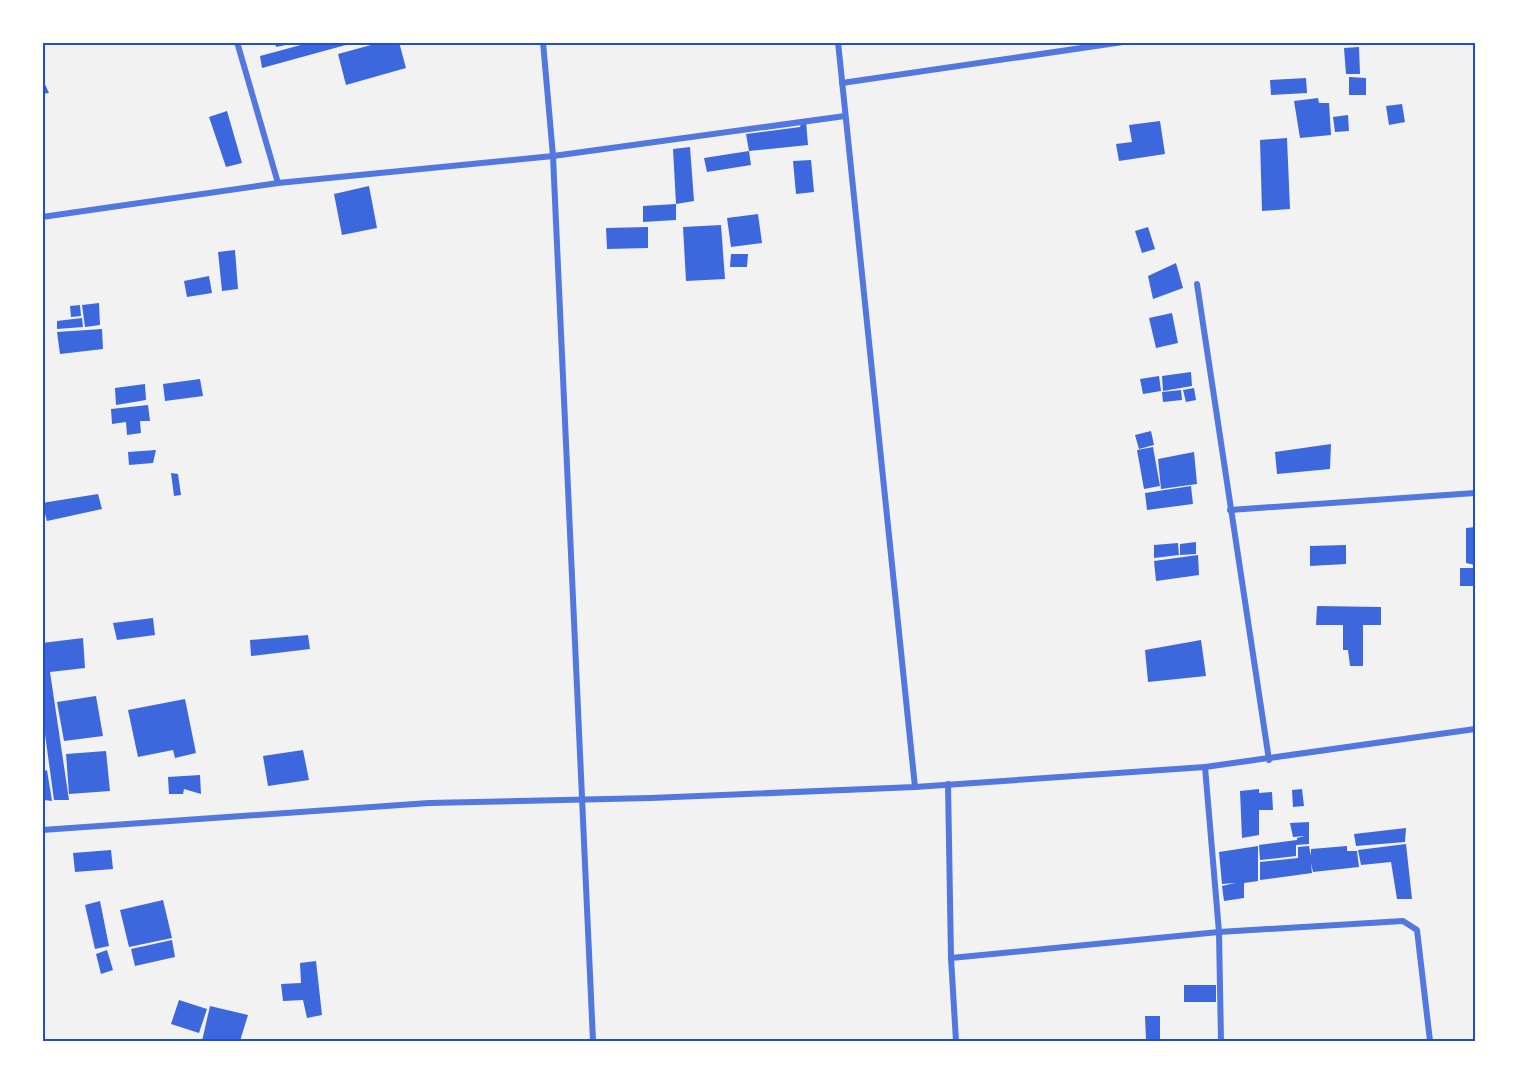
<svg xmlns="http://www.w3.org/2000/svg" width="1517" height="1083" viewBox="0 0 1517 1083" font-family="'Playfair Display',serif">
	<style>
		.building { fill: #3d67dc }
		.lines { fill: none; stroke-linecap: round; stroke-linejoin: round }
		.minor { stroke: #5277de; stroke-width: 6 }
		.neatline { fill: none; stroke: #1d4ed8; stroke-width: 2 }
	</style>
	<rect width="100%" height="100%" fill="#f2f2f2"/>
	<g class="building">
		<path d="M275,42H295V43L276,47Z"/>
		<path d="M312,42L353,43L262,68L260,56Z"/>
		<path d="M382,42H399L406,68L346,85L338,54Z"/>
		<path d="M1359,47L1360,74H1346L1344,48Z"/>
		<path d="M1349,77L1366,78V95H1349Z"/>
		<path d="M42,78L49,93L42,94Z"/>
		<path d="M1306,78L1307,93L1271,95L1270,80Z"/>
		<path d="M1318,98L1319,103H1329L1331,135L1300,138L1294,101Z"/>
		<path d="M1402,104L1405,122L1389,125L1386,106Z"/>
		<path d="M227,111L242,163L226,167L209,117Z"/>
		<path d="M1348,115L1349,131L1335,132L1333,117Z"/>
		<path d="M802,121H806L808,145L749,151L746,134L800,127Z"/>
		<path d="M1160,121L1165,154L1119,161L1116,144L1132,142L1129,125Z"/>
		<path d="M1287,138L1290,209L1262,211L1260,140Z"/>
		<path d="M690,147L694,201L676,204L673,149Z"/>
		<path d="M749,151L751,165L707,172L704,158Z"/>
		<path d="M811,160L814,192L796,194L793,161Z"/>
		<path d="M369,186L377,228L342,235L334,194Z"/>
		<path d="M676,204V220L643,222V206Z"/>
		<path d="M758,214L762,243L731,247L727,218Z"/>
		<path d="M721,225L725,279L686,281L683,227Z"/>
		<path d="M648,227V248L607,249L606,228Z"/>
		<path d="M1148,227L1155,249L1142,253L1135,231Z"/>
		<path d="M235,250L238,289L222,291L218,252Z"/>
		<path d="M731,254H748L747,267H730Z"/>
		<path d="M1176,263L1183,288L1153,299L1148,276Z"/>
		<path d="M209,276L212,293L187,297L184,281Z"/>
		<path d="M99,303L100,325L85,327L82,305Z"/>
		<path d="M80,305L81,316L71,317L70,306Z"/>
		<path d="M1172,313L1178,343L1156,348L1149,318Z"/>
		<path d="M82,318L83,327L57,329V321Z"/>
		<path d="M102,329L103,349L60,354L57,332Z"/>
		<path d="M1191,372L1192,386L1163,391L1162,376Z"/>
		<path d="M1159,376L1161,391L1143,394L1140,379Z"/>
		<path d="M200,379L203,396L165,401L163,384Z"/>
		<path d="M145,384L146,400L116,405L115,388Z"/>
		<path d="M1194,388L1196,400L1186,402L1183,390Z"/>
		<path d="M1181,390L1182,400L1163,402L1162,392Z"/>
		<path d="M148,405L150,421H140L141,433L127,435L126,422L112,424L111,409Z"/>
		<path d="M1151,431L1154,445L1139,449L1135,435Z"/>
		<path d="M1331,444L1330,469L1277,474L1275,452Z"/>
		<path d="M1153,447L1160,486L1144,489L1137,450Z"/>
		<path d="M156,450L153,463L129,465L128,452Z"/>
		<path d="M1194,452L1197,484L1161,489L1158,459Z"/>
		<path d="M171,473L178,474L181,495L174,496Z"/>
		<path d="M1191,486L1193,504L1147,510L1145,493Z"/>
		<path d="M98,494L102,509L47,521L42,503Z"/>
		<path d="M1475,527V565L1466,563V528Z"/>
		<path d="M1196,542V554L1180,555V544Z"/>
		<path d="M1178,543L1179,555L1154,558V545Z"/>
		<path d="M1346,545V564L1310,566V546Z"/>
		<path d="M1198,555L1199,575L1156,581L1154,561Z"/>
		<rect x="1460" y="568" width="15" height="18"/>
		<path d="M1317,606L1381,607V625H1363V666H1350L1348,650H1343V625H1316Z"/>
		<path d="M153,618L155,635L117,640L113,623Z"/>
		<path d="M308,635L310,649L251,656L250,640Z"/>
		<path d="M83,638L85,668L50,672L69,800H54L42,712V643Z"/>
		<path d="M1201,640L1206,676L1148,682L1145,650Z"/>
		<path d="M96,696L103,736L64,741L57,702Z"/>
		<path d="M185,699L196,753L175,758L173,750L138,757L128,710Z"/>
		<path d="M303,750L309,780L268,786L263,756Z"/>
		<path d="M106,751L110,791L69,794L66,754Z"/>
		<path d="M47,770L52,801L44,800L42,789V772Z"/>
		<path d="M200,775L201,794L184,789L183,794H169L168,777Z"/>
		<path d="M1259,789V793L1272,792L1273,810H1259V835L1242,838L1240,791Z"/>
		<path d="M1302,789L1304,806L1293,807L1292,790Z"/>
		<path d="M1309,822V844L1296,845V856L1260,860L1259,845L1297,840V838L1305,836L1293,837L1290,823Z"/>
		<path d="M1406,828L1405,842L1356,846L1354,834Z"/>
		<path d="M1406,844L1412,899H1397L1391,862L1361,865L1358,850Z"/>
		<path d="M1258,846V881L1244,883V898L1224,901L1222,886L1235,883L1222,884L1219,852Z"/>
		<path d="M1309,846L1311,856V849L1347,846V851H1357L1359,867L1313,872L1311,863L1312,873L1260,880V862L1298,858V847Z"/>
		<path d="M111,850L113,869L75,872L73,853Z"/>
		<path d="M163,900L172,938L129,947L120,910Z"/>
		<path d="M100,901L109,946L95,949L85,905Z"/>
		<path d="M172,940L175,957L135,966L131,949Z"/>
		<path d="M107,950L113,970L101,974L96,954Z"/>
		<path d="M316,961L322,1015L307,1018L303,1000L283,1001L281,984L301,983L300,963Z"/>
		<rect x="1184" y="985" width="32" height="17"/>
		<path d="M179,1000L207,1009L199,1033L171,1024Z"/>
		<path d="M210,1006L248,1015L240,1041H202Z"/>
		<path d="M1145,1016H1160V1041H1146Z"/>
	</g>
	<g class="lines">
		<g class="minor">
			<path d="M237,42L278,183L553,156L845,116"/>
			<path d="M543,42L553,156L593,1041"/>
			<path d="M838,42L915,787"/>
			<path d="M842,83L1123,42"/>
			<path d="M42,217L278,183"/>
			<path d="M1197,284L1269,760"/>
			<path d="M1230,510L1475,493"/>
			<path d="M1205,767L1219,932L1221,1041"/>
			<path d="M948,784L951,958L956,1041"/>
			<path d="M42,830L429,803L651,798L915,787L1205,767L1475,729"/>
			<path d="M951,958L1219,932L1403,921L1417,930L1430,1041"/>
		</g>
	</g>
	<rect width="1517" height="1083" fill="none" stroke="#ffffff" stroke-width="87"/>
	<rect x="44" y="44" width="1430" height="996" class="neatline"/>
</svg>
